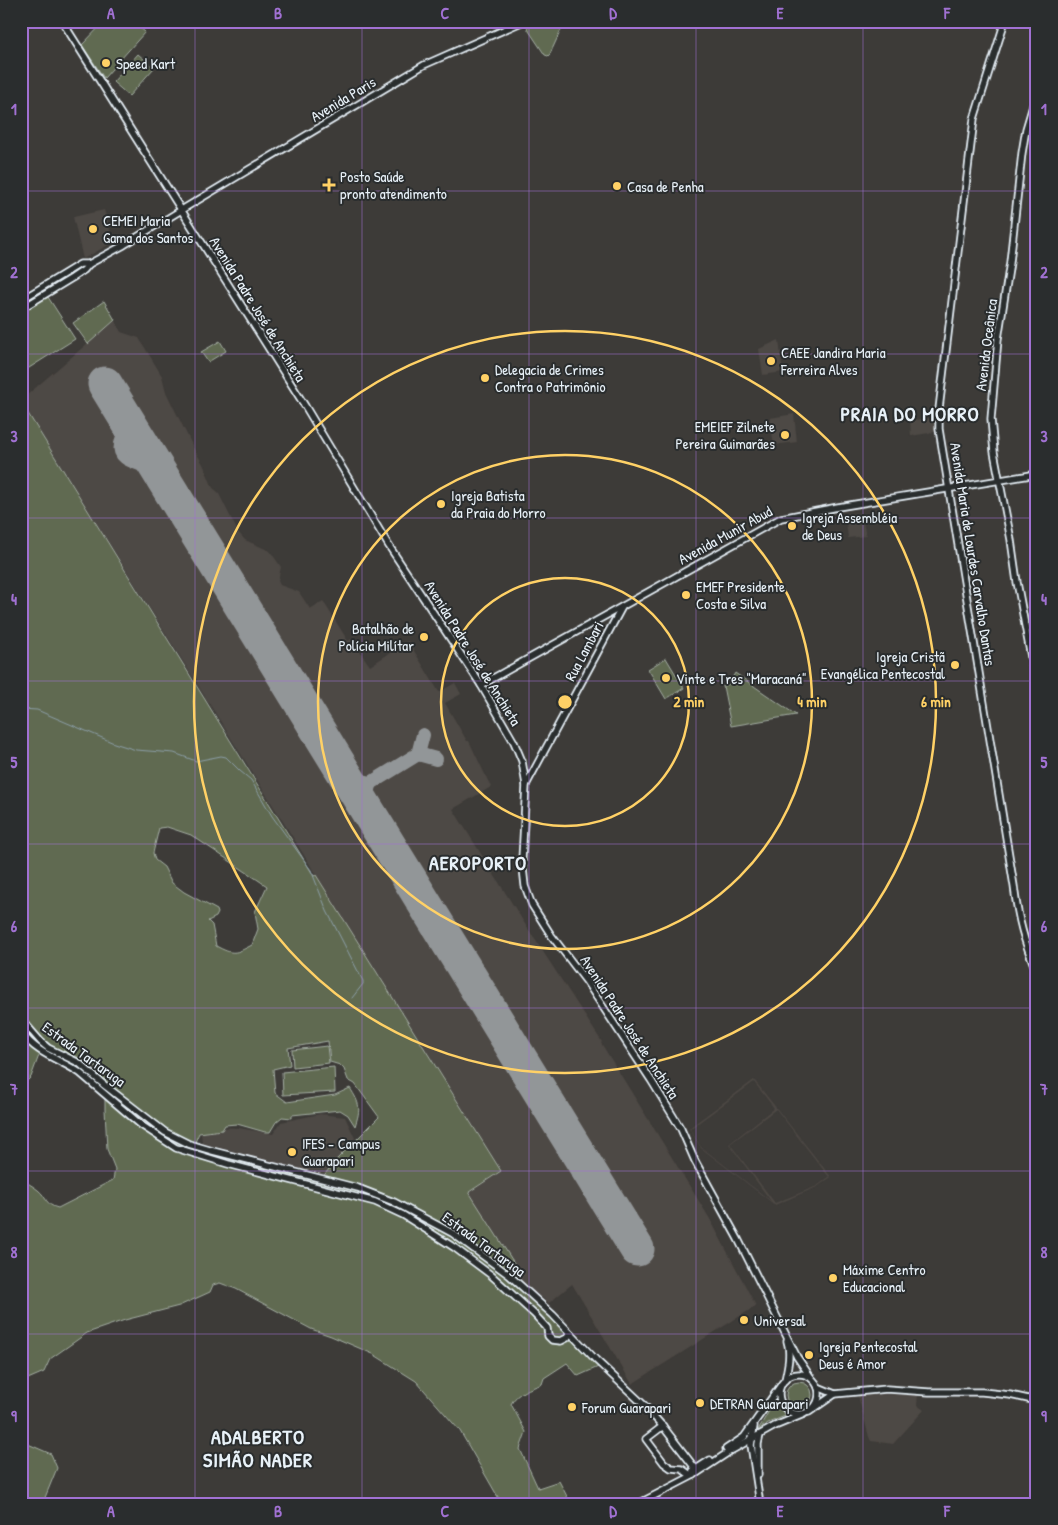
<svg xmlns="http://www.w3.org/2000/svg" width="1058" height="1525" viewBox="0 0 1058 1525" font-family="'Patrick Hand',sans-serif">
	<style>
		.built { fill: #4d4844; fill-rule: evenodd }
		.green { fill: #616b51; stroke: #a4aea4; fill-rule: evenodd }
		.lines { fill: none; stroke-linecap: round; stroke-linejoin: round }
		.stream { stroke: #8b9ea8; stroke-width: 1 }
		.taxiway { stroke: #929698; stroke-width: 14 }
		.runway { stroke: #929698; stroke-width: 35 }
		.secondary-casing { stroke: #e8f1f8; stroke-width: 9 }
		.secondary { stroke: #2a2d2e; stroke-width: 5.5 }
		.grid { fill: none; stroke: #a171d3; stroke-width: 1; stroke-opacity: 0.55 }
		.ring { fill: none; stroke: #ffd166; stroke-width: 2.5 }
		.poi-dot { fill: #ffd166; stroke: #2a2d2e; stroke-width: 2 }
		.labels { text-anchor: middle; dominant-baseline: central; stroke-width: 4; stroke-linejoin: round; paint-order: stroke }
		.poi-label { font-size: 15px; fill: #e8f1f8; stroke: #2a2d2e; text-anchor: start }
		.street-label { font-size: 15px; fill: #e8f1f8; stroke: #2a2d2e }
		.district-label { font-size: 20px; font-weight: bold; letter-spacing: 1px; fill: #e8f1f8; stroke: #2a2d2e }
		.centre { fill: #ffd166; stroke: #2a2d2e; stroke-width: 2.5 }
		.ring-label { font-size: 15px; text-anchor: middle; font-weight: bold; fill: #ffd166; stroke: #2a2d2e; stroke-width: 4; stroke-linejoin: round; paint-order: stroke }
		.neatline { fill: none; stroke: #a171d3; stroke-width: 2 }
		.grid-label { font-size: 16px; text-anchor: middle; font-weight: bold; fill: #a171d3 }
	</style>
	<rect width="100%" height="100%" fill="#3d3b38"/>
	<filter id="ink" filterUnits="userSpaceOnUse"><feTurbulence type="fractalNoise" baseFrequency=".02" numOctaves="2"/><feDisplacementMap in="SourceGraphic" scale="10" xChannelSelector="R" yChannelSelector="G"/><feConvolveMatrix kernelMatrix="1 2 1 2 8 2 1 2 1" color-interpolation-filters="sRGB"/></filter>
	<g filter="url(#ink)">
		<g class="built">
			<path d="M104,210L114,242L83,259L73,217Z"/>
			<path d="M115,320L121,332L139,338L162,376L166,392L194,449L203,464L213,488L218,492L238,532L245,540L270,551L281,567L278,581L280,585L299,592L310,609L323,601L348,641L351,639L370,666L408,641L439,692L455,683L461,694L445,703L467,741H469L491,787L453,809L525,924L602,1042L601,1043L710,1219L756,1306L632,1384L572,1284L549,1303L522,1283L508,1262L468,1193L501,1171L21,402V400Z"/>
			<path d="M779,340L783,372L763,375L759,349Z"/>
			<path d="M794,414L797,442L774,445L770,418Z"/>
			<path d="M934,418L935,432L911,436L910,420Z"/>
			<path d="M861,513L866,536L848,538L845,514Z"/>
			<path d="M754,1080L831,1177L817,1187L775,1205L701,1148L689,1128ZM754,1082L774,1108L729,1144L771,1201L701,1147L690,1129ZM776,1109L829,1177L817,1186L775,1203L730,1144Z"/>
			<path d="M320,1114L345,1117L355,1138L341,1161L324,1175L202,1143L201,1132L214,1127L239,1128L273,1134L281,1122Z"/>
			<path d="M876,1394L918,1395L917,1405L924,1410L893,1444L871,1441L869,1437L858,1396Z"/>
		</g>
		<g class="green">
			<path d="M105,21H132L145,32L104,78L82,45Z"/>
			<path d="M537,21H565L550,54L548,56L545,55L527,28L529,25Z"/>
			<path d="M138,54L154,68L129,96L113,82Z"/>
			<path d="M46,294L75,339L21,373V310Z"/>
			<path d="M104,301L115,320L88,344L73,323Z"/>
			<path d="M220,341L226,351L208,362L201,352Z"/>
			<path d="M21,402L314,876L316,875L501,1171L469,1192L521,1274L515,1278L605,1364L578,1376L567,1363L544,1378L542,1384C530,1389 517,1392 511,1404L526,1432L520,1449L538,1488L559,1481L571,1504H502L460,1431L416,1381L373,1354L331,1336L311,1329L236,1289L220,1283L213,1285L210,1292L179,1306L125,1320L87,1333L50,1359L44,1372L21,1382V1178C26,1183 32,1185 38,1190C47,1197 45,1205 58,1208L113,1180L115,1169L107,1149L105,1109V1099L112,1087L99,1075L94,1063L58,1050L46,1044L38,1058L31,1077L27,1081H21ZM167,827L191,835L267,886L255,912L258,929L252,945C235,954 233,955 216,946L212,925L208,921L216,917L218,913L217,910L184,892L172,883L164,867L155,860L153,853L159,828ZM328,1041L330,1062L340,1065L344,1069L348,1080L355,1084L379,1117L338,1158L321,1179L220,1153L195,1142L199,1133L222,1130L225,1125L237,1124L265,1132H270L276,1122L282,1117L292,1118V1115L340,1110L348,1115L355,1126C361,1108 360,1104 350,1088L335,1095L287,1102L275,1093L273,1069L290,1065L288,1048Z"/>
			<path d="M666,658L684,688L666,699L648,669Z"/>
			<path d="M735,673L796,715L731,726L723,686L729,684Z"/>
			<path d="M327,1046L329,1063L293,1067L292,1050Z"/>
			<path d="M334,1067L335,1092L283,1095L282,1072Z"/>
			<circle cx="799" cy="1395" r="13"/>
			<path d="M777,1397C778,1405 782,1410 790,1414L768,1423L758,1430Z"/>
			<path d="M21,1441L51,1454L57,1468L44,1500L45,1504H21Z"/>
		</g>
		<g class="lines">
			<path class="stream" d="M21,709L37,710L114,743L136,750L174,753L196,761L221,756L226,757L240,771L251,780L272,816L311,870L327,911L363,981V984L352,998"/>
			<g class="taxiway">
				<path d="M131,427C126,431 122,437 121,444C117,462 141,462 151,469C158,474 163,481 168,487"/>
				<path d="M418,754L436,759"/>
				<path d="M340,767L354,779L371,783L418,754L423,735"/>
				<path d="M371,783C366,796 367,805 372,818"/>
			</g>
			<path class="runway" d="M105,384L637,1249"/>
			<defs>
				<g id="secondary">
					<path d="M62,21L305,406L389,546L481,685L514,742L522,761L526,785L522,859L525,886L532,905L551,935L586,981L651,1080L681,1129L695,1161L738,1239L797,1357L812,1379"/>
					<path d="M1005,21L974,119L939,409V429L1014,886C1018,919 1024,942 1037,972"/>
					<path d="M1037,92L1026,129L1022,153L1010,262L998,339L991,419L994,452L1011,540L1017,582L1037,690"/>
					<path d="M21,300L80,264H89"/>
					<path d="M21,309L72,278L84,270L89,264L124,245L183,209L424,65L524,21"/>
					<path d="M481,685L781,518L838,507L1037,474"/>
					<path d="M526,785L622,607"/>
					<path d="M21,1019L41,1042L48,1048L79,1063L103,1084L165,1132L189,1144L213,1151L358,1188L394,1202L452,1233L509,1275L553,1315L596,1360L644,1405L665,1429L698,1472"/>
					<path d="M21,1032C39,1056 58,1058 80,1073L141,1125L176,1148L228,1164L375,1202L403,1215L455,1248L491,1275L534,1314L547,1328L548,1336L552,1340L561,1341L567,1338L570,1333"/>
					<circle cx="799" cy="1394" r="20"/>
					<path d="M785,1380C788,1366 791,1354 787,1341"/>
					<path d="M818,1387L835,1394"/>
					<path d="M809,1412L835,1394L887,1389L929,1392H982L1010,1395L1037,1401"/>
					<path d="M663,1426L646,1439L664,1463L671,1468L682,1469L689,1474L694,1475"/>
					<path d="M754,1426L751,1445L760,1504"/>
					<path d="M726,1449L744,1437L781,1385"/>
					<path d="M693,1471L710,1460"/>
					<path d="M758,1475V1444L760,1435"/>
					<path d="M638,1504L694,1475L732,1450L775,1426L804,1414"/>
				</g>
			</defs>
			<use href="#secondary" class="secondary-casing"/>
			<use href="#secondary" class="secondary"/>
		</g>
	</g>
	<path class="grid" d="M195,21V1504M362,21V1504M529,21V1504M696,21V1504M863,21V1504M21,191H1037M21,354H1037M21,518H1037M21,681H1037M21,844H1037M21,1008H1037M21,1171H1037M21,1334H1037"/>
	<g class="ring">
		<circle cx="565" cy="702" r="124"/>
		<circle cx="565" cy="702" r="247"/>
		<circle cx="565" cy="702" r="371"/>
	</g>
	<g class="poi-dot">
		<circle cx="106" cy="63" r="5"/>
		<path d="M326.5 177.5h5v5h5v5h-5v5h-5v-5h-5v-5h5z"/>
		<circle cx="617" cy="186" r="5"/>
		<circle cx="93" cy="229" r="5"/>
		<circle cx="771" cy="361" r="5"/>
		<circle cx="485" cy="378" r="5"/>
		<circle cx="785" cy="435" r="5"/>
		<circle cx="441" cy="504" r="5"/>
		<circle cx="792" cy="526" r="5"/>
		<circle cx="686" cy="595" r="5"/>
		<circle cx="424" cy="637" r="5"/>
		<circle cx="955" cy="665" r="5"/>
		<circle cx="666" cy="678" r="5"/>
		<circle cx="292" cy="1152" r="5"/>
		<circle cx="833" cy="1278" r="5"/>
		<circle cx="744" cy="1320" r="5"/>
		<circle cx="809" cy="1355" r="5"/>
		<circle cx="700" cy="1403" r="5"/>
		<circle cx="572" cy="1407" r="5"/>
	</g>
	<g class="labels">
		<g class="poi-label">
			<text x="116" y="63">Speed Kart</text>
			<text x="340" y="176">Posto Saúde<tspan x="340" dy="17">pronto atendimento</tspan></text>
			<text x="627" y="186">Casa de Penha</text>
			<text x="103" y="220">CEMEI Maria<tspan x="103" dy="17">Gama dos Santos</tspan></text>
			<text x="781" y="352">CAEE Jandira Maria<tspan x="781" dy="17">Ferreira Alves</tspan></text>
			<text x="495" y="369">Delegacia de Crimes<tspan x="495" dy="17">Contra o Patrimônio</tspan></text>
			<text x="775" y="426" text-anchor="end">EMEIEF Zilnete<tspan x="775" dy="17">Pereira Guimarães</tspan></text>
			<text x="451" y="495">Igreja Batista<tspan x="451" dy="17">da Praia do Morro</tspan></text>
			<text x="802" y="517">Igreja Assembléia<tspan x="802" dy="17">de Deus</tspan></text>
			<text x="696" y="586">EMEF Presidente<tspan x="696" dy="17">Costa e Silva</tspan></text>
			<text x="414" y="628" text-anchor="end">Batalhão de<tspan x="414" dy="17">Polícia Milítar</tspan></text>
			<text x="945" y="656" text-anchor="end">Igreja Cristã<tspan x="945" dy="17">Evangélica Pentecostal</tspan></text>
			<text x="676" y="678">Vinte e Tres "Maracaná"</text>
			<text x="302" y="1143">IFES - Campus<tspan x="302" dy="17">Guarapari</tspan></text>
			<text x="843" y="1269">Máxime Centro<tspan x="843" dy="17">Educacional</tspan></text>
			<text x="754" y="1320">Universal</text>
			<text x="819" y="1346">Igreja Pentecostal<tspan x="819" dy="17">Deus é Amor</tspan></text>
			<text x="710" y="1403">DETRAN Guarapari</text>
			<text x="582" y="1407">Forum Guarapari</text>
		</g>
		<g class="street-label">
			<text transform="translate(343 99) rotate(-31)">Avenida Paris</text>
			<text transform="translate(258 309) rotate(58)">Avenida Padre José de Anchieta</text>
			<text transform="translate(986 345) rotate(-83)">Avenida Oceânica</text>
			<text transform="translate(725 535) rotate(-29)">Avenida Munir Abud</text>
			<text transform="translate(973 554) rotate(81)">Avenida Maria de Lourdes Carvalho Dantas</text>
			<text transform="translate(584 651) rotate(-62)">Rua Lambari</text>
			<text transform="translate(473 653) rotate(58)">Avenida Padre José de Anchieta</text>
			<text transform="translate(630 1027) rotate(57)">Avenida Padre José de Anchieta</text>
			<text transform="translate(84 1054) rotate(36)">Estrada Tartaruga</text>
			<text transform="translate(484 1244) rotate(36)">Estrada Tartaruga</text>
		</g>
		<g class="district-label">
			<text x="910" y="413">PRAIA DO MORRO</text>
			<text x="478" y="862">AEROPORTO</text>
			<text x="258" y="1436">ADALBERTO<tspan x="258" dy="23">SIMÃO NADER</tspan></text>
		</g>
	</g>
	<circle cx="565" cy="702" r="8" class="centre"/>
	<g class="ring-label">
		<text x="689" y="707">2 min</text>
		<text x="812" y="707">4 min</text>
		<text x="936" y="707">6 min</text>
	</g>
	<rect width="1058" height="1525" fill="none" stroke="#2a2d2e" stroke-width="55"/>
	<rect x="28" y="28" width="1002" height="1470" class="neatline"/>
	<g class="grid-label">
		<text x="111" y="19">A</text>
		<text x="278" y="19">B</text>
		<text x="445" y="19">C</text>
		<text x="613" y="19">D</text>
		<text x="780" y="19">E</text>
		<text x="947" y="19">F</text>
		<text x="14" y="115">1</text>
		<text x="1044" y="115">1</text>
		<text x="14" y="278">2</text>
		<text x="1044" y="278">2</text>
		<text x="14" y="442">3</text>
		<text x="1044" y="442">3</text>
		<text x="14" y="605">4</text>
		<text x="1044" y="605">4</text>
		<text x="14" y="768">5</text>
		<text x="1044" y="768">5</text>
		<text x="14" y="932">6</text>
		<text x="1044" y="932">6</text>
		<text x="14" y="1095">7</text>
		<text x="1044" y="1095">7</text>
		<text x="14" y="1258">8</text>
		<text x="1044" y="1258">8</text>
		<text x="14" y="1422">9</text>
		<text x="1044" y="1422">9</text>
		<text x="111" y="1517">A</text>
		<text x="278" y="1517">B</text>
		<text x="445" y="1517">C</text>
		<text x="613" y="1517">D</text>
		<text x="780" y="1517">E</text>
		<text x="947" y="1517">F</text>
	</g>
</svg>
